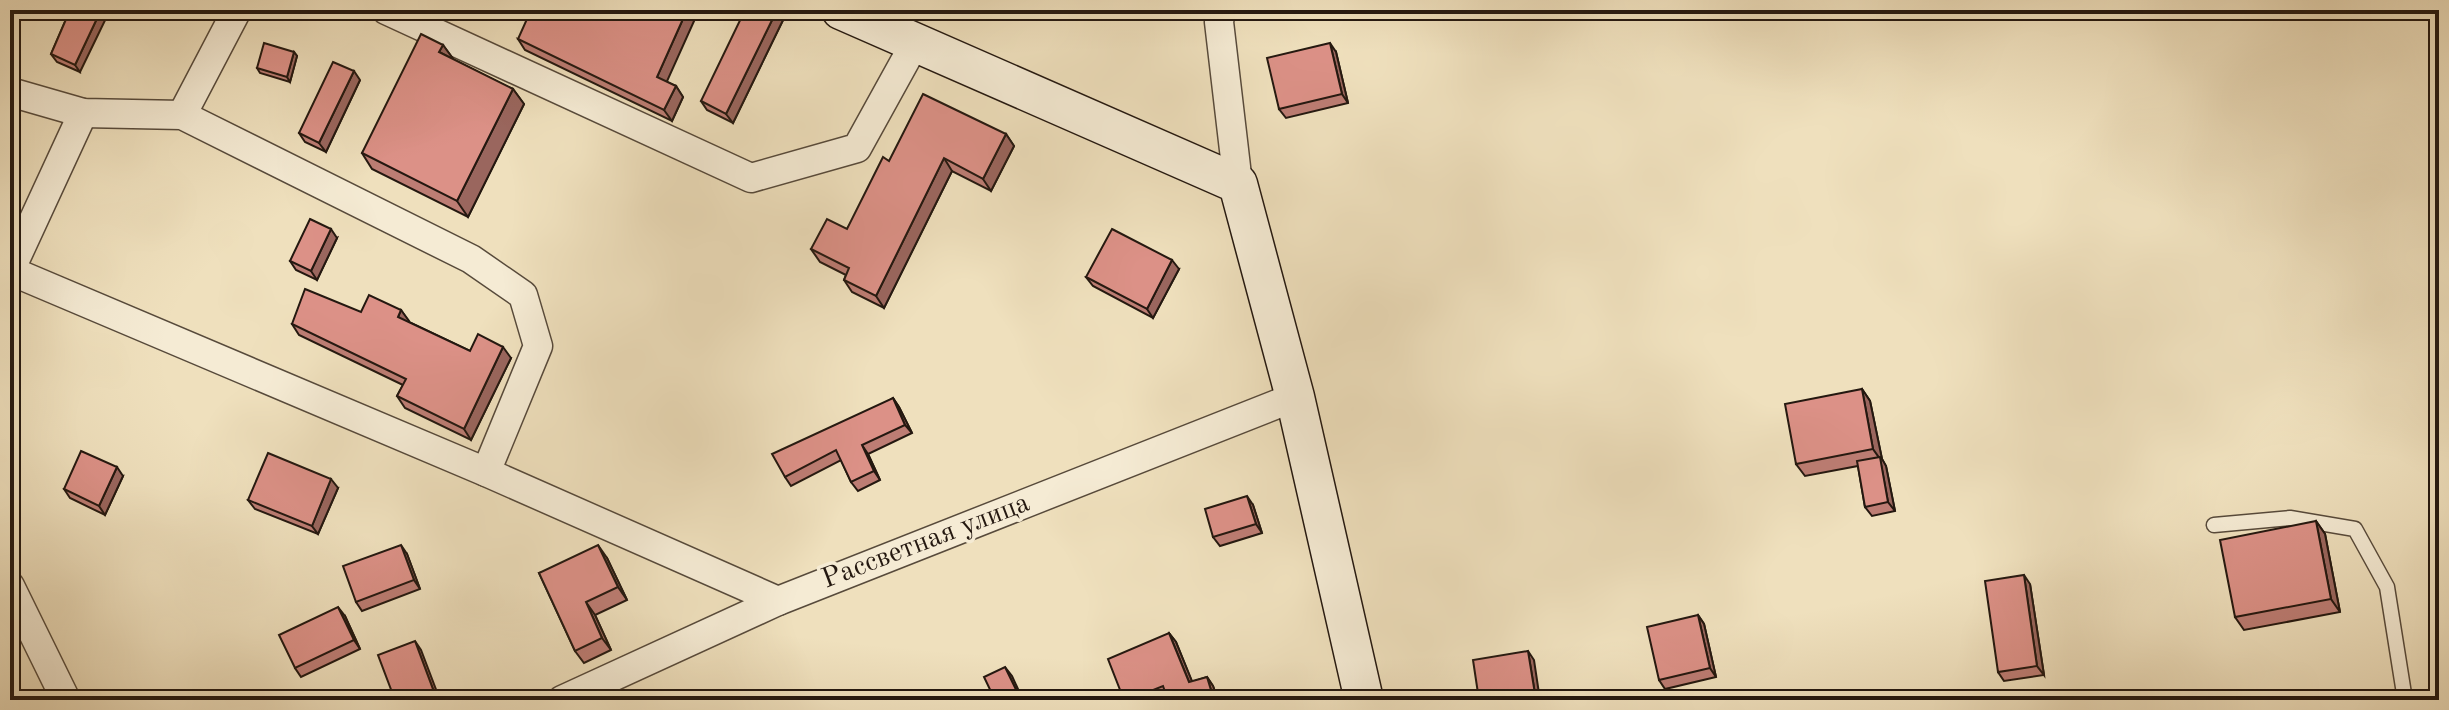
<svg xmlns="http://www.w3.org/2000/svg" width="2449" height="710" viewBox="0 0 2449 710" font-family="'Old Standard TT',serif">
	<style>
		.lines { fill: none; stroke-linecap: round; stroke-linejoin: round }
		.lane-casing { stroke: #574a3b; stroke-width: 17 }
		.street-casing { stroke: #574a3b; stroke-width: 31 }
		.secondary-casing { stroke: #241810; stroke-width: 41 }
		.lane { stroke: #f5ebd4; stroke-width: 14 }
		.street { stroke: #f5ebd4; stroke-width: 28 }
		.secondary { stroke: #f5ebd4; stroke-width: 38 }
		.wall { fill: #bd7d74; stroke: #241810; stroke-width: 2 }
		.shaded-wall { fill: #9a665e; stroke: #241810; stroke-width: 2 }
		.building { fill: #dc9187; stroke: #241810; stroke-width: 2 }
		.labels { text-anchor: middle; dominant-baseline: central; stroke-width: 7; stroke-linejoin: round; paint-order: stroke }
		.street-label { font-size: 28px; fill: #241810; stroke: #f5ebd4 }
	</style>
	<rect width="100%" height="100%" fill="#efe0bd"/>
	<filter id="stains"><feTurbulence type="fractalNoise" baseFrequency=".0025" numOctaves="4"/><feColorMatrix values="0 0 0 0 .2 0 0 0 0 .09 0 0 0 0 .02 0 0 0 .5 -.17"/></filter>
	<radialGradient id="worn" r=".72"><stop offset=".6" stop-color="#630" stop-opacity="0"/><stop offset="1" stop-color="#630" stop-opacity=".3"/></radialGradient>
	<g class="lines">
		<defs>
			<path id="lane" d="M2214,525L2290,518L2355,529L2387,587L2405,700"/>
			<g id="street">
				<path d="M386,10L751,178L857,148L915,43"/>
				<path d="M1221,10L1219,22L1238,184"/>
				<path d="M10,92L83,113L182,115L471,259L523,295L538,346L486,472"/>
				<path d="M182,115L237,10"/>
				<path d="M10,271L83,113"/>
				<path d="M11,271L486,472L778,601"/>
				<path d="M10,586L66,700"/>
				<path d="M562,700L778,601L1295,397"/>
			</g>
			<path id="secondary" d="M841,10L1238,184L1295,397L1364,700"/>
		</defs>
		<use href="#lane" class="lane-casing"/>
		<use href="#street" class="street-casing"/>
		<use href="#secondary" class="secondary-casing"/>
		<use href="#lane" class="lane"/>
		<use href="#street" class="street"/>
		<use href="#secondary" class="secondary"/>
	</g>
	<g class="wall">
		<path d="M70,10L80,72L57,62L51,54Z"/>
		<path d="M785,16L733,123L707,110L701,101Z"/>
		<path d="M518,39L667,82L676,86L683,97L672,121L525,50Z"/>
		<path d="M443,45L454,60L513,89L524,104L468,217L372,169L362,153Z"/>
		<path d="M294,52L297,56L290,82L260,73L257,68Z"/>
		<path d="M1336,52L1348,103L1286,118L1279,109Z"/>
		<path d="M360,80L326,152L305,142L299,133Z"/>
		<path d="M1006,134L1014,146L991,191L952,171L884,308L852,292L844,280L846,275L820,262L811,249L847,229L889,161Z"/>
		<path d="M337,238L317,280L296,270L290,261Z"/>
		<path d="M1179,269L1153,318L1093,286L1086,277Z"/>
		<path d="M401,310L409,322L470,351L511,358L471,440L405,408L397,396L403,385L299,335L292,324L361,312Z"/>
		<path d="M1862,389L1870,401L1882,459L1886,466L1895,511L1872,516L1865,507L1858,466L1805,476L1796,464Z"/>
		<path d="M893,398L899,407L912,433L868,454L880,480L858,491L851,482L841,460L791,486L785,477Z"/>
		<path d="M123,476L105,515L70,498L64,489Z"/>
		<path d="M338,488L318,534L255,509L248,500Z"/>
		<path d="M1253,505L1262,533L1220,546L1213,537Z"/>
		<path d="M2316,521L2325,534L2340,612L2244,630L2235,617Z"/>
		<path d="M407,554L420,589L362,611L356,602Z"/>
		<path d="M607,558L627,600L595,615L611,650L584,663L575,651L539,573Z"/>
		<path d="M2030,584L2044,675L2004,681L1998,672Z"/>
		<path d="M1698,615L1704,624L1716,677L1665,689L1659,680Z"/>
		<path d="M345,616L360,649L301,677L295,668Z"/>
		<path d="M1169,633L1176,642L1192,682L1207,677L1213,686L1218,700H1168L1166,696L1156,700H1124Z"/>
	</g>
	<g class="shaded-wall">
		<path d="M101,10H110L80,72L75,65Z"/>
		<path d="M687,10H699L664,88L657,77Z"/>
		<path d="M777,10H781L785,16L733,123L726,114Z"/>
		<path d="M1330,43L1336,52L1348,103L1342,94Z"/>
		<path d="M443,45L454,60L439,52Z"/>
		<path d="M294,52L297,56L290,82L287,77Z"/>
		<path d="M354,71L360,80L326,152L319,143Z"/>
		<path d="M676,86L683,97L672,121L664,110Z"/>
		<path d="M513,89L524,104L468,217L457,201Z"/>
		<path d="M1006,134L1014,146L991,191L983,179Z"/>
		<path d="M944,158L952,171L884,308L876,296Z"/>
		<path d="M331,229L337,238L317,280L311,271Z"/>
		<path d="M1172,260L1179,269L1153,318L1147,309Z"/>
		<path d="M401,310L409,321L406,328L398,317Z"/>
		<path d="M503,347L511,358L471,440L464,429Z"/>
		<path d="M1862,389L1870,401L1882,459L1886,466L1895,511L1888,502L1880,459L1873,449Z"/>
		<path d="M893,398L899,407L912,433L905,425Z"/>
		<path d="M862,445L868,454L880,480L874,471Z"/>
		<path d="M117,467L123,476L105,515L99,506Z"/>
		<path d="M331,479L338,488L318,534L312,526Z"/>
		<path d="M1247,496L1253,505L1262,533L1256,524Z"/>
		<path d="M2316,521L2325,534L2340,612L2331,599Z"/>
		<path d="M401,545L407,554L420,589L414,580Z"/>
		<path d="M598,545L607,558L627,600L618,587Z"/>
		<path d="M2024,575L2030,584L2044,675L2037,666Z"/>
		<path d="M586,602L595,615L611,650L602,638Z"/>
		<path d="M338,607L345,616L360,649L354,640Z"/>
		<path d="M1698,615L1704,624L1716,677L1710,668Z"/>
		<path d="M1169,633L1176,642L1196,691L1189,682Z"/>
		<path d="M415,641L421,650L440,700H437Z"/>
		<path d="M1528,651L1534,660L1540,700H1536Z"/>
		<path d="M1005,667L1012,676L1023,700H1021Z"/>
		<path d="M1207,677L1213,686L1218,700H1214Z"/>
	</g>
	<g class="building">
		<path d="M70,10H101L75,65L51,54Z"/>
		<path d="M531,10H618L625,14L627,10H687L657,77L676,86L664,110L518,39Z"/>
		<path d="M745,10H777L726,114L701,101Z"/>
		<path d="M421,34L443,45L439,52L513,89L457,201L362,153Z"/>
		<path d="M264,43L294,52L287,77L257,68Z"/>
		<path d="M1330,43L1342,94L1279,109L1267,58Z"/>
		<path d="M333,62L354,71L319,143L299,133Z"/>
		<path d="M923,94L1006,134L983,179L944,158L876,296L844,280L849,268L811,249L827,219L847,229L883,157L889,161Z"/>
		<path d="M310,219L331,229L311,271L290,261Z"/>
		<path d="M1112,229L1172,260L1147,309L1086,277Z"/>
		<path d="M305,289L361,312L369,295L401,310L398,317L470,351L478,334L503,347L464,429L397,396L406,379L292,324Z"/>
		<path d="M1862,389L1873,449L1796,464L1785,404Z"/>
		<path d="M893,398L905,425L862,445L874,471L851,482L836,450L785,477L772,454Z"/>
		<path d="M81,451L117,467L99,506L64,489Z"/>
		<path d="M268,453L331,479L312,526L248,500Z"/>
		<path d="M1880,457L1888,502L1865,507L1857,461Z"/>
		<path d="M1247,496L1256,524L1213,537L1205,509Z"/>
		<path d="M2316,521L2331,599L2235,617L2220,540Z"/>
		<path d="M401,545L414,580L356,602L343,566Z"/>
		<path d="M598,545L618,587L586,602L602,638L575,651L539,573Z"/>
		<path d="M2024,575L2037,666L1998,672L1985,581Z"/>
		<path d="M338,607L354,640L295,668L279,635Z"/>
		<path d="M1698,615L1710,668L1659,680L1647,627Z"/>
		<path d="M1169,633L1189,682L1207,677L1214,700H1168L1163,686L1128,700H1124L1108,659Z"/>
		<path d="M415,641L437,700H395L378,655Z"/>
		<path d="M1528,651L1536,700H1479L1473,660Z"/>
		<path d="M1005,667L1021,700H995L984,677Z"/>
		<path d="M2193,692L2194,700H2143Z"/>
		<path d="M746,693L749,700H732Z"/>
	</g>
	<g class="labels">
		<g class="street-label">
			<text transform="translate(926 542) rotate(-21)">Рассветная улица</text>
		</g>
	</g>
	<rect width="2449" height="710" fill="none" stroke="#efe0bd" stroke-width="40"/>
	<rect x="12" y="12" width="2425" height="686" fill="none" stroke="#241810" stroke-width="4"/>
	<rect x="20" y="20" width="2409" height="670" fill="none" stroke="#241810" stroke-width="2"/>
	<rect width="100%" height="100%" filter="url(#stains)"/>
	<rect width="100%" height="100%" fill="url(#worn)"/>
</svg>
